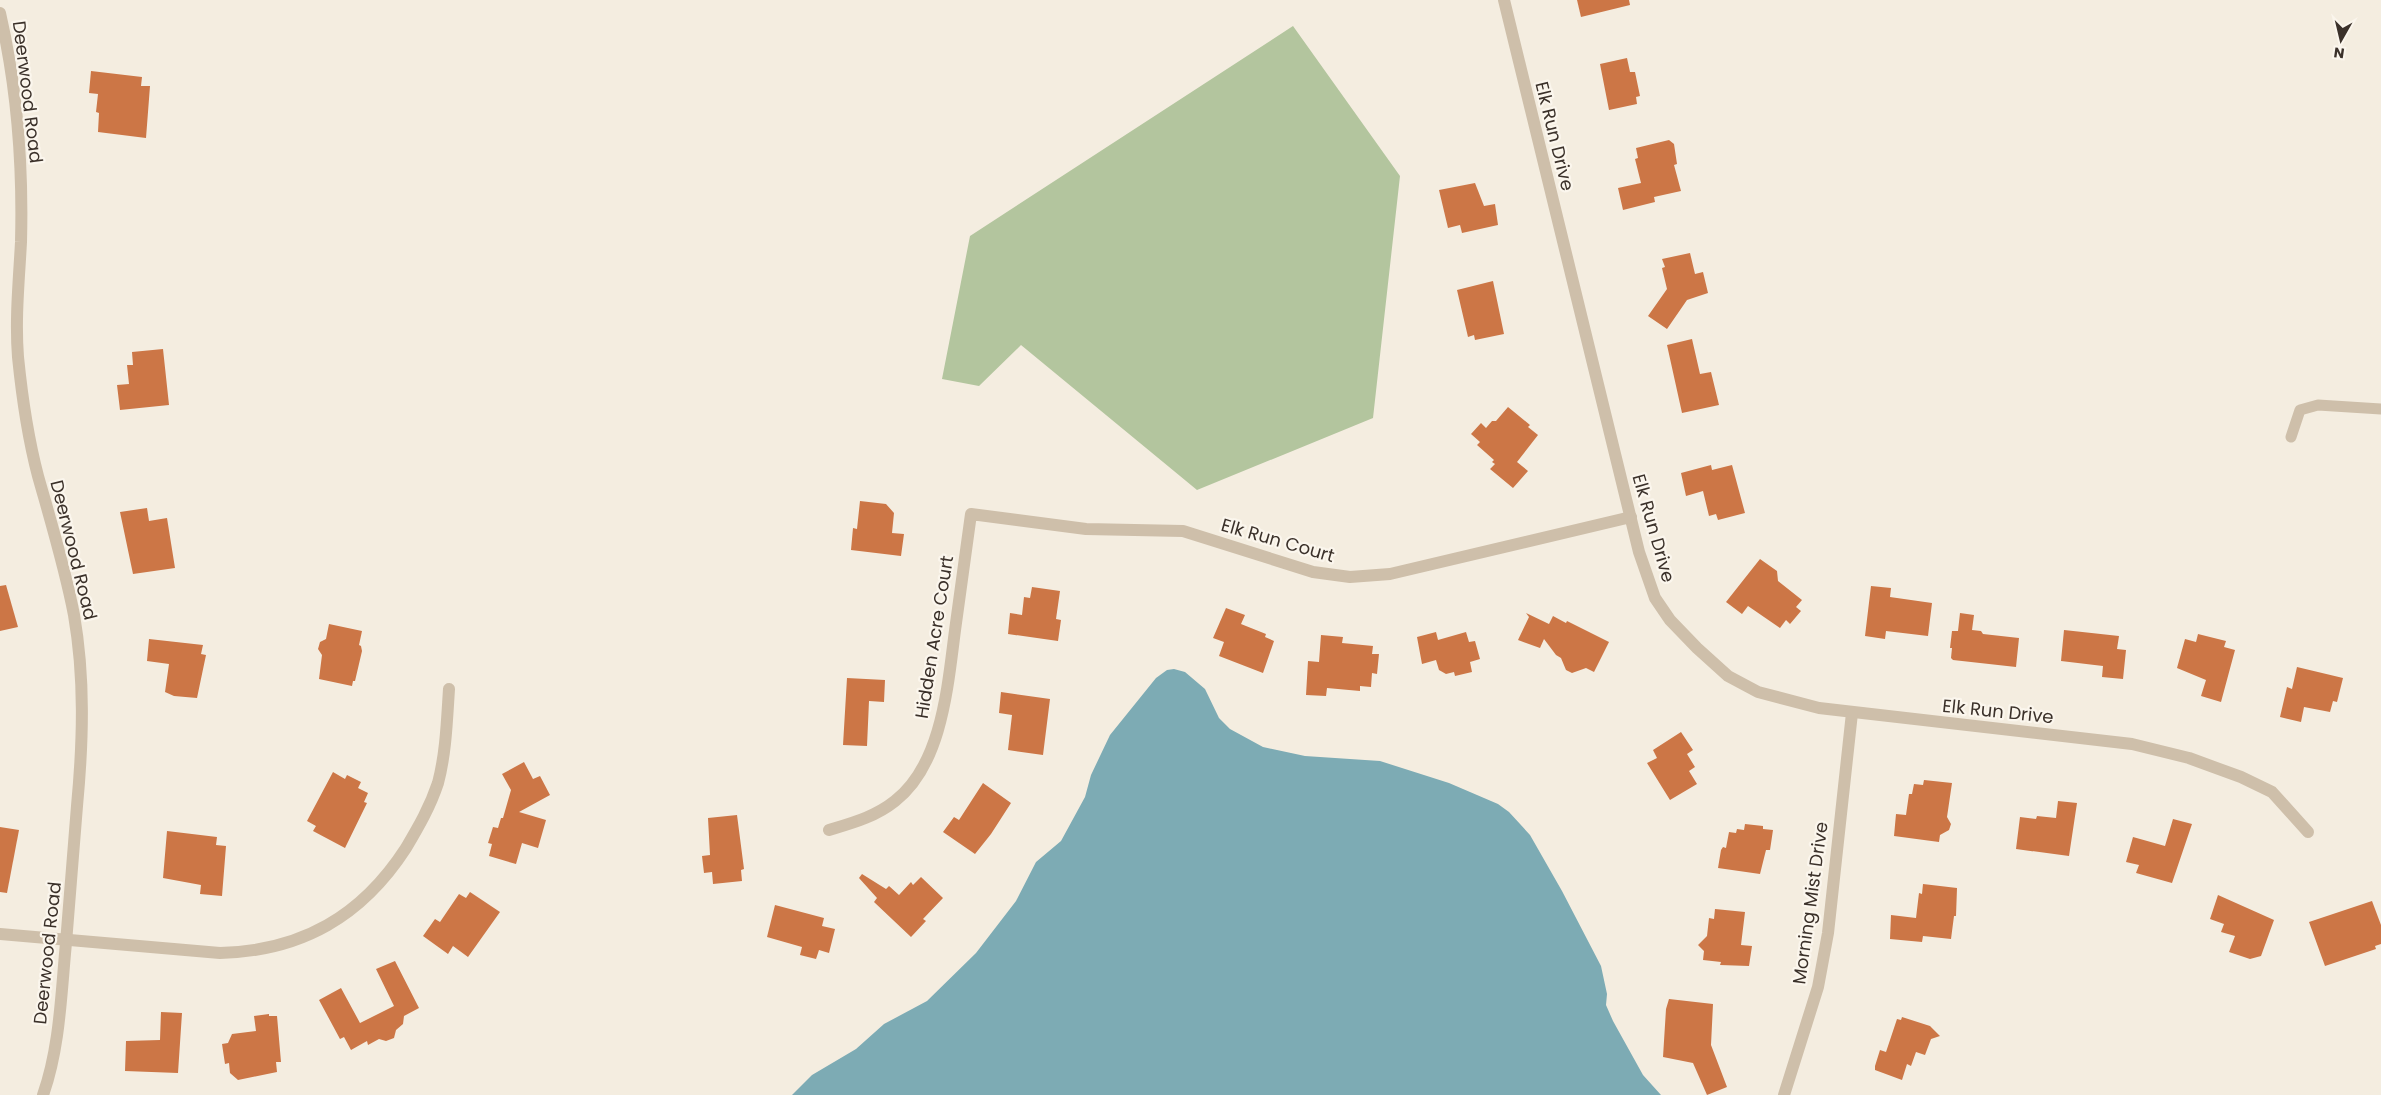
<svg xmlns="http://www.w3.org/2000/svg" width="2381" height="1095" viewBox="0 0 2381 1095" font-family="Poppins,sans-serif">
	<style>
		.green { fill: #b3c59e }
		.water { fill: #7dabb4 }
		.building { fill: #cc7646 }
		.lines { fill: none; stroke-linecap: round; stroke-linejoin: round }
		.service { stroke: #cebfaa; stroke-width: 11 }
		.minor { stroke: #cebfaa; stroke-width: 12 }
		.labels { text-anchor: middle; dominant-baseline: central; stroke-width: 4.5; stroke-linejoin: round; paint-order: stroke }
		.street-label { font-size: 18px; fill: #3b312a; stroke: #fbf6ed }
	</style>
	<rect width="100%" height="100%" fill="#f4ede0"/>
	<path class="green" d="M1293,26L1400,176L1373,418L1197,490L1021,345L979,386L942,379L970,236Z"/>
	<path class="water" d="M1174,669L1185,672L1205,689L1219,718L1230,729L1263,747L1305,756L1380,761L1449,783L1498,804L1509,812L1530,835L1562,891L1601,966L1607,994L1606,1005L1613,1021L1643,1075L1661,1095H792L812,1075L856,1049L884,1024L927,1001L976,953L1016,901L1036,862L1061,841L1085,797L1091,775L1110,735L1156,678L1167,670Z"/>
	<g class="building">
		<path d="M1577,0H1629L1630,5L1581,17Z"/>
		<path d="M1627,58L1630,72H1635L1640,96L1636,97L1637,104L1609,110L1600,64Z"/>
		<path d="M91,71L142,77L141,86H150L146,138L98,132L99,113L96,112L98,94L89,93Z"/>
		<path d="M1669,140L1674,144L1677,164L1674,165L1681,191L1654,197L1655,202L1623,210L1618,188L1641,183L1635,159L1638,158L1636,148Z"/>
		<path d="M1475,183L1484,206L1495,204L1498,225L1462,233L1460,225L1448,228L1439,190Z"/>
		<path d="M1690,253L1695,274L1703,272L1708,293L1687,300L1667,329L1648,316L1667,289L1662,268L1665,267L1662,259Z"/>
		<path d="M1493,281L1504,334L1475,340L1474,335L1468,337L1457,290Z"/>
		<path d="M1692,339L1700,374L1711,372L1719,405L1682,413L1667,345Z"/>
		<path d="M163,349L169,405L120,410L117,385L129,384L127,365H133L132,352Z"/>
		<path d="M1508,407L1530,425L1528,427L1538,435L1517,462L1528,471L1513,488L1490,469L1495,464L1492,462L1494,460L1477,445L1480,442L1471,434L1481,423L1486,428L1492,421H1496Z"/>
		<path d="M1711,465L1712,470L1732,465L1745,513L1718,520L1716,514L1709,516L1703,491L1686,496L1681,473Z"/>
		<path d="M860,501L886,504L894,513L892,533L904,534L901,556L851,550L853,528L857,529Z"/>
		<path d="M147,508L149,521L167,518L175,568L133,574L120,512Z"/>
		<path d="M1760,559L1777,571L1778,581L1802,600L1796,607L1801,611L1790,624L1786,620L1780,628L1748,606L1742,614L1726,602Z"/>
		<path d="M6,585L18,627L0,631V586Z"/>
		<path d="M1871,586L1891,588L1890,597L1932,603L1928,636L1886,631L1885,639L1865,636Z"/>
		<path d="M1032,587L1060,591L1056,619L1061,620L1058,641L1008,634L1010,613L1022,615L1024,597L1030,598Z"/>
		<path d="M1226,608L1245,615L1241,624L1266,634L1265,637L1274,641L1263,673L1219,656L1224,642L1213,638Z"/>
		<path d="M1526,613L1549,624L1553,616L1566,623L1567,621L1609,642L1594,672L1586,668L1572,673L1566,670L1561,658L1556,655L1544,639L1540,648L1518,640L1529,617Z"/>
		<path d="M1960,613L1974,615L1972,630L1981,631L1983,634L2019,638L2016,667L1953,660L1951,658L1952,648H1950L1952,631H1958Z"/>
		<path d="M329,624L362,631L359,645L361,646L362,651L355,681H353L352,686L319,679L322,655L318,649L320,642L326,639Z"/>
		<path d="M2064,630L2119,636L2117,649L2126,650L2123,679L2102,677L2103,666L2061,661Z"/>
		<path d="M1436,632L1438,640L1466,632L1469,642L1475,641L1480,659L1470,662L1472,672L1455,676L1454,672L1446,674L1439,670L1436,660L1422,664L1417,637Z"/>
		<path d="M2198,634L2226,641L2224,647L2235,650L2221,702L2201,696L2206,680L2177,668L2185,639L2196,642Z"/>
		<path d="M1321,635L1343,637L1342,643L1373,646L1372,654H1379L1377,674L1372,673L1371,687L1360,686V691L1327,688L1326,696L1306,695L1308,661L1319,662Z"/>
		<path d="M149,639L203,645L201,654L206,655L197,698L174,696L165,692L169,664L147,661Z"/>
		<path d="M2297,667L2343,678L2337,702L2333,701L2330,712L2304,707L2301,722L2280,717L2287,687L2292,689Z"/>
		<path d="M847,678L885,680L884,702L869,701L867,746L843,745Z"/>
		<path d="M1001,692L1050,699L1043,755L1008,750L1012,715L999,713Z"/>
		<path d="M1681,732L1693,750L1687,754L1695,767L1689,771L1697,784L1670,800L1647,763L1657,758L1653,750Z"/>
		<path d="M524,762L533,779L540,776L550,795L519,812L546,820L538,848L522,843L516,864L489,856L492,844L488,843L493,827L498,828L501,818H503L511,790L502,774Z"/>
		<path d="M333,772L345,779L347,775L361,782L358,788L368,793L364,802L367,803L345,848L313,831L316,826L307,821Z"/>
		<path d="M1924,780L1952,783L1947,817L1951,824L1949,830L1940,835L1939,842L1894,836L1896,814L1906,815L1909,794H1912L1914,784L1923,785Z"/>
		<path d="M983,783L1011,803L991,834L975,854L943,832L954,817L959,820Z"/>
		<path d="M2058,801L2077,803L2069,856L2016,849L2020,817L2036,819L2037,816L2056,818Z"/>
		<path d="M737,815L744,869L741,870L742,881L713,884L712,872L704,873L702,856L710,855L708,818Z"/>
		<path d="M2173,819L2192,824L2172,883L2136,873L2139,865L2126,862L2133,837L2165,846Z"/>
		<path d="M1745,824L1763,826V829L1773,830L1770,850H1766L1760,874L1718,868L1721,850L1723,847L1726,848L1729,832L1736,833L1737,829L1744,830Z"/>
		<path d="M0,827L19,830L7,893L0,892Z"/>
		<path d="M167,831L217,837L216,845L226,846L222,896L200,894L201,885L163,878Z"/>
		<path d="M862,874L886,889L889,886L899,895L911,882L913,885L921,877L943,898L923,919L926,921L911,937L874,902L877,898L859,878Z"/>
		<path d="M1923,884L1957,888L1956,916H1954L1951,939L1923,936L1922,942L1890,939L1891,915L1916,918L1919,893L1922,894Z"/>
		<path d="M470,892L500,912L468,957L453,946L448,954L423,936L435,919L440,922L459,894L466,898Z"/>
		<path d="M2218,895L2274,920L2261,956L2250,959L2229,952L2235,936L2221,932L2224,924L2210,919Z"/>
		<path d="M2372,901L2381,925V944L2375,946L2376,949L2325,966L2309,922Z"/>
		<path d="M775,905L824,918L822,926L835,929L829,953L819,950L816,959L800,955L802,947L767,937Z"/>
		<path d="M1715,909L1745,912L1741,945L1752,946L1749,966L1720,965L1721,962L1703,960L1704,951L1698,945L1707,936L1709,918L1714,919Z"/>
		<path d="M395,961L419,1008L404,1016L403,1024L396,1030L394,1038L386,1041L379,1039L368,1045L367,1041L351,1050L344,1037L340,1039L319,1000L341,988L360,1023L394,1006L376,969Z"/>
		<path d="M1669,999L1713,1004L1711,1045L1727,1087L1707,1095L1693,1063L1663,1057L1666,1009Z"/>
		<path d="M161,1012L182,1013L178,1073L125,1071L126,1041L160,1040Z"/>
		<path d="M269,1014V1016H277L281,1062H276L277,1072L238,1080L230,1073L229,1063L225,1064L222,1044L228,1043L232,1034L256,1031L254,1016Z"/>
		<path d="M1902,1017L1930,1026L1940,1036L1931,1039L1925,1055L1916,1052L1911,1066L1907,1064L1902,1080L1875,1070V1066L1880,1050L1886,1052L1897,1019L1901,1020Z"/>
	</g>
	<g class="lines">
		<path class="service" d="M2291,437L2300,410L2318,405L2381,409"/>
		<g class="minor">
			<path d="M1504,0L1639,552L1655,598L1670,620L1697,648L1728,676L1758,692L1819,708L2132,744L2189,758L2241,777L2272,792L2308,832"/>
			<path d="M0,13C17,87 23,166 21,242C19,280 15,319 18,357C22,397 28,438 38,476C51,522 65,568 74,615C85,678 83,742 77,806C73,852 70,898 66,943C61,994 60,1047 43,1095"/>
			<path d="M829,830C852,823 875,817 895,801C944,763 948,680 956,623C961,586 966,550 971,514L1086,529L1183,531L1313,572L1350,577L1390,574L1631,517"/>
			<path d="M0,934L220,953C302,951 362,916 406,848C419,826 430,807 438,783C446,753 447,719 449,689"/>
			<path d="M1784,1095L1818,987L1828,933L1852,713"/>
		</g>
	</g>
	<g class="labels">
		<g class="street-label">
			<text transform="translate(28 92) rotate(83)">Deerwood Road</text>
			<text transform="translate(1555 136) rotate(76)">Elk Run Drive</text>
			<text transform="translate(1654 528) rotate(74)">Elk Run Drive</text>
			<text transform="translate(1278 540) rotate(16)">Elk Run Court</text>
			<text transform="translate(74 550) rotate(76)">Deerwood Road</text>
			<text transform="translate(934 637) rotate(-81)">Hidden Acre Court</text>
			<text transform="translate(1998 711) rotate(6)">Elk Run Drive</text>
			<text transform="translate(1810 903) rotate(-82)">Morning Mist Drive</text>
			<text transform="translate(47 953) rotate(-84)">Deerwood Road</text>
		</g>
	</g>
	<g transform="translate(2341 40) rotate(188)" stroke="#fbf6ed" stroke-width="4" paint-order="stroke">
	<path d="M0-4L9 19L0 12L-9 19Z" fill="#3b312a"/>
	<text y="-8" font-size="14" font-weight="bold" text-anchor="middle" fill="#3b312a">N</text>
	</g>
</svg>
